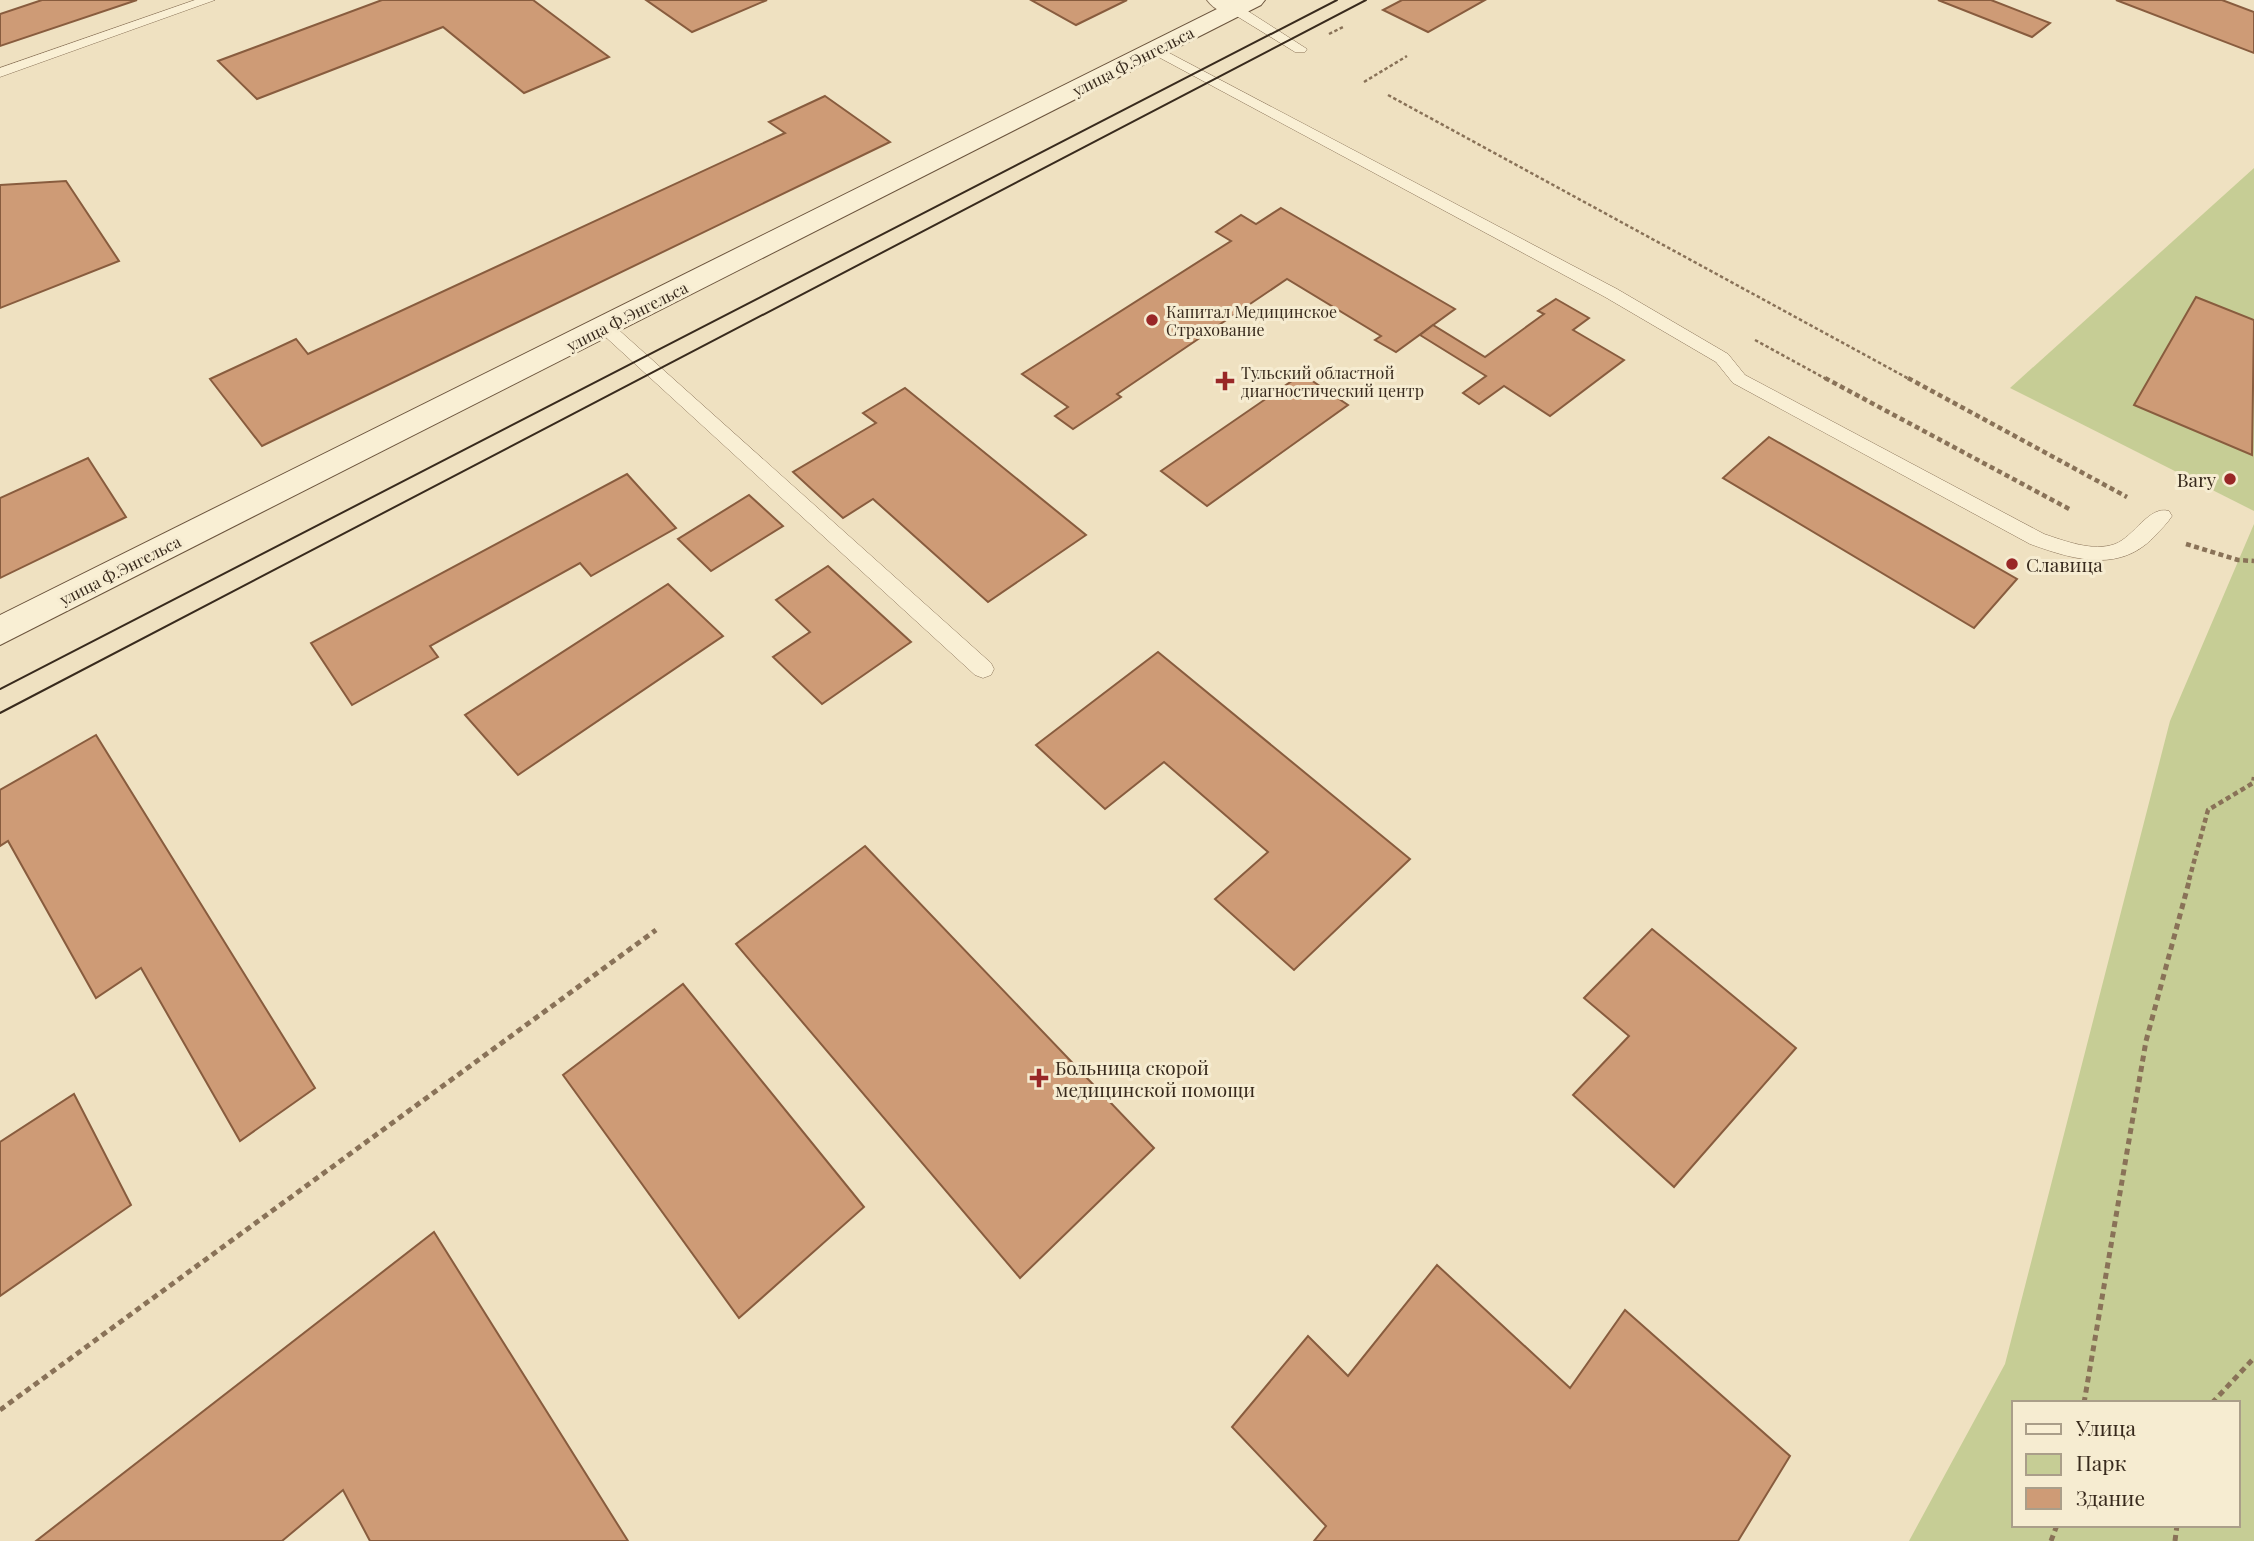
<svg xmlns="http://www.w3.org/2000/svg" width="2254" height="1541" viewBox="0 0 2254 1541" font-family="'Playfair Display',serif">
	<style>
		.green { fill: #c6cd95; fill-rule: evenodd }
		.building { fill: #ce9b76; stroke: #885c3e; stroke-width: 2 }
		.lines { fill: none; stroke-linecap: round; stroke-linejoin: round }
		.lane-casing { stroke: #897258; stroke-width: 1 }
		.street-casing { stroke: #897258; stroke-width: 2 }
		.secondary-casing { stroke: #6a533c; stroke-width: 2 }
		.path-far2 { stroke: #897258; stroke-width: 2.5; stroke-dasharray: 3.5 2.5; stroke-linecap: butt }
		.path-far1 { stroke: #897258; stroke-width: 4.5; stroke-dasharray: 5 3.5; stroke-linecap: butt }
		.path { stroke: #897258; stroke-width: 5; stroke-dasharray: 6 4.5; stroke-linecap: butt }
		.lane { fill: #f9efd4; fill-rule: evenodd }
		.street { fill: #f9efd4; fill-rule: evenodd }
		.secondary { fill: #f9efd4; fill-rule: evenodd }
		.tram { stroke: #382a1d; stroke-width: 2 }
		.poi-dot { fill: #992727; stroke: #f6ecd1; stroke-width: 2.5 }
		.labels { text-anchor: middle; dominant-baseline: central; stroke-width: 6; stroke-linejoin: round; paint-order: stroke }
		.far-street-label { font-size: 16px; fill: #382a1d; stroke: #f6ecd1 }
		.far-poi-label { font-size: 16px; fill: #382a1d; stroke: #f6ecd1; text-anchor: start }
		.poi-label { font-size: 19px; fill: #382a1d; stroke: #f6ecd1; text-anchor: start }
	</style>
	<rect width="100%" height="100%" fill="#efe1c1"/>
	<g class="green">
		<path d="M2254,168V511L2010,388Z"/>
		<path d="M2254,524V1541H1909L2005,1364L2170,721ZM2014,1403H2238V1525H2014Z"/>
	</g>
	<g class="building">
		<path d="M42,0H137L0,46V14Z"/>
		<path d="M382,0H533L609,57L524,93L443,27L257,99L218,61Z"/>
		<path d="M646,0H767L692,32Z"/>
		<path d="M1031,0H1127L1076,25Z"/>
		<path d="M1402,0H1485L1428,32L1383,10Z"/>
		<path d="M1938,0H1991L2050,23L2032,37Z"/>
		<path d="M2116,0H2222L2254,12V53Z"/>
		<path d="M825,96L890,142L262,446L210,379L296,339L308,354L785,133L769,122Z"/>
		<path d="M66,181L119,261L0,308V185Z"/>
		<path d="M1281,208L1455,309L1396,352L1375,340L1381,336L1287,279L1117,394L1121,397L1073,429L1055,416L1068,407L1022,374L1231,241L1216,232L1241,215L1256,224Z"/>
		<path d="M2196,297L2254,320L2252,455L2134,405Z"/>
		<path d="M1556,299L1589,318L1573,330L1624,360L1550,416L1504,386L1479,404L1463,393L1486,376L1420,335L1433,325L1485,357L1544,314L1538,311Z"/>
		<path d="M1302,374L1348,405L1207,506L1161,471Z"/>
		<path d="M905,388L1086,535L988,602L873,499L843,518L793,472L876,423L863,413Z"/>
		<path d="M1769,437L2017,579L1974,628L1723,478Z"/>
		<path d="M88,458L126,517L0,578V498Z"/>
		<path d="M627,474L676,528L591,576L580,563L430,646L438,657L352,705L311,643Z"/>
		<path d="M749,495L783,526L711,571L678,539Z"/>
		<path d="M828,566L911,642L822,704L773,657L810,632L776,600Z"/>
		<path d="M668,584L723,636L518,775L465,715Z"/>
		<path d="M1158,652L1410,859L1294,970L1215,899L1268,852L1164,762L1105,809L1036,745Z"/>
		<path d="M96,735L315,1088L240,1141L141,968L96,998L8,841L0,846V790Z"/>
		<path d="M865,846L1154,1148L1020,1278L736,944Z"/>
		<path d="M1652,929L1796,1048L1674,1187L1573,1095L1629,1036L1584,998Z"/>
		<path d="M683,984L864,1207L739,1318L563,1075Z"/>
		<path d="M74,1094L131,1205L0,1296V1142Z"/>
		<path d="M434,1232L628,1541H370L343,1490L282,1541H36Z"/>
		<path d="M1437,1265L1570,1388L1625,1310L1790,1456L1738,1541H1314L1326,1526L1232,1427L1308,1336L1348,1376Z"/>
	</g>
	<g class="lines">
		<defs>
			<g id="lane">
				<path d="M195,0H215L0,77V68Z"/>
				<path d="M1235,5L1240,6L1307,49L1305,52H1295L1230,12L1228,9Z"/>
				<path d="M1156,46L1617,289L1728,354L1745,375L2044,534C2065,541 2093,552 2115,544C2134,537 2149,505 2169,511L2172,516C2167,524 2160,530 2154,537C2118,574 2072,559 2030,544L1733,383L1716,362L1605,297L1151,53V47Z"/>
				<path d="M605,321L611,323L991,663L994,669L991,675L983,678L975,675L599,331L596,327Z"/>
			</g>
			<path id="street" d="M1207,0H1236L1247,9L1243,14C1230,17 1215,11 1207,0Z"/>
			<path id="secondary" d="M1235,0H1265L1261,5L0,645V615Z"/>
		</defs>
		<use href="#lane" class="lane-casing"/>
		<use href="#street" class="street-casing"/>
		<use href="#secondary" class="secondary-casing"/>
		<g class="path-far2">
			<path d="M1329,34L1345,26"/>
			<path d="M1364,82L1407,56"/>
			<path d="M1388,95L1911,380"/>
			<path d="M1755,340L1828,380"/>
		</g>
		<g class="path-far1">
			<path d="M1825,378L2071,510"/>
			<path d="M1908,378L2127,497"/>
			<path d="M2186,544L2238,560L2254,561"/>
			<path d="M2189,880L2208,810L2253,783L2254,777"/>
		</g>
		<g class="path">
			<path d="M2084,1403L2146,1041L2190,878"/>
			<path d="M2212,1403L2254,1358"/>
			<path d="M0,1410L656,930"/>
			<path d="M2051,1541L2057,1525"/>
			<path d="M2175,1541L2177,1525"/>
		</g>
		<use href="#lane" class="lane"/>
		<use href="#street" class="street"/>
		<use href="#secondary" class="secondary"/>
		<g class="tram">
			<path d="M0,689L1337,0"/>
			<path d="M0,713L1366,0"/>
		</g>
	</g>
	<g class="poi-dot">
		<circle cx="1152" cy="320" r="7"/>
		<path d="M1221.5 370.5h7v7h7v7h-7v7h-7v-7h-7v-7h7z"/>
		<circle cx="2230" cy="479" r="7"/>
		<circle cx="2012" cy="564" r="7"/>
		<path d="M1035.5 1067.5h7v7h7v7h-7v7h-7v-7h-7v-7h7z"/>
	</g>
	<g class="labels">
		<g class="far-street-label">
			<text transform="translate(1133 61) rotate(-27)">улица Ф.Энгельса</text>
			<text transform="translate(627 316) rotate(-27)">улица Ф.Энгельса</text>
			<text transform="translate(120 570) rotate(-27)">улица Ф.Энгельса</text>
		</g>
		<g class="far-poi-label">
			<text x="1166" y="311">Капитал Медицинское<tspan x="1166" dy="18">Страхование</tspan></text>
			<text x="1241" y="372">Тульский областной<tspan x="1241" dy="18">диагностический центр</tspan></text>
		</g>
		<g class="poi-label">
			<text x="2216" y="479" text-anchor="end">Bary</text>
			<text x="2026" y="564">Славица</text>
			<text x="1055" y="1067">Больница скорой<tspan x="1055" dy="22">медицинской помощи</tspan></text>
		</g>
	</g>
	<rect x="2012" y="1401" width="228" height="126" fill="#f6ecd1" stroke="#aa9e89" stroke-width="2"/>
	<rect x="2026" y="1424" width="35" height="10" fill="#f9efd4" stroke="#aa9e89" stroke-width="2"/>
	<text x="2076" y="1436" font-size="21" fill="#382a1d">Улица</text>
	<rect x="2026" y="1454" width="35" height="21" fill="#c6cd95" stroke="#aa9e89" stroke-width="2"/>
	<text x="2076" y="1471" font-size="21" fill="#382a1d">Парк</text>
	<rect x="2026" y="1488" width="35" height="21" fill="#ce9b76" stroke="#aa9e89" stroke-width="2"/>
	<text x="2076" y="1506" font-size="21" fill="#382a1d">Здание</text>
</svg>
